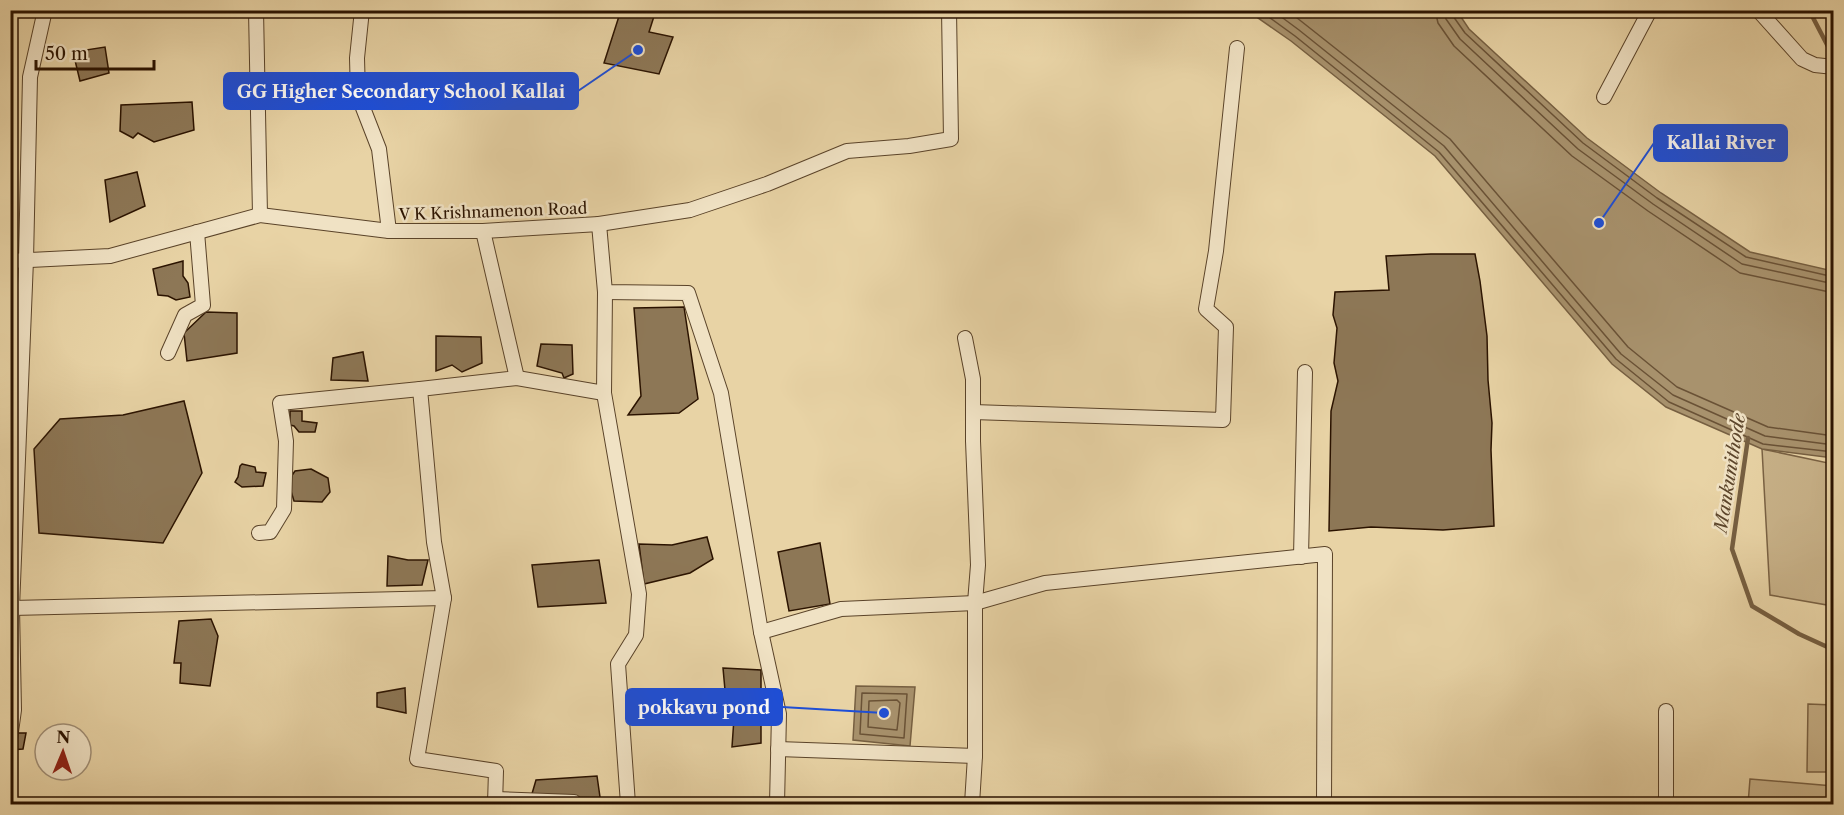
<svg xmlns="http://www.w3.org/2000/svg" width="1844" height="815" viewBox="0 0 1844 815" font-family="'Libre Caslon Text',serif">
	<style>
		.green { fill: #c8b289; stroke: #7a6244; stroke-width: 1.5 }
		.water { fill: #a8926d; stroke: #765f41; stroke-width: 1.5 }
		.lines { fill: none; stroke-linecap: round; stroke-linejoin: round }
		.shore { stroke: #6a5236; stroke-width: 1.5 }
		.stream { stroke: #765f41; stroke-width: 4.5 }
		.building { fill: #8d7756; stroke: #2b1300; stroke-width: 1.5 }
		.minor-casing { stroke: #5a4329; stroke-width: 16 }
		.minor { stroke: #f0e2c4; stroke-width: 14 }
		.labels { text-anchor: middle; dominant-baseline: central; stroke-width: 5; stroke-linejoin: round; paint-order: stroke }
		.street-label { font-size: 16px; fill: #2b1300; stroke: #f0e2c4 }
		.water-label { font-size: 18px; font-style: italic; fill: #5d462c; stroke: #f0e2c4 }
		.leader { fill: none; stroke: #1d4ed8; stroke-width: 2 }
		.callout-dot { fill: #1d4ed8; stroke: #f0e2c4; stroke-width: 2 }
		.callout { fill: #1d4ed8; stroke: #1d4ed8; stroke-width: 2 }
		.callout-label { font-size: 18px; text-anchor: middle; font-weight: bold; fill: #fff }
	</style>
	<rect width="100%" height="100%" fill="#e8d3a5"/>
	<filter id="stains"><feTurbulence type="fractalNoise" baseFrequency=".00333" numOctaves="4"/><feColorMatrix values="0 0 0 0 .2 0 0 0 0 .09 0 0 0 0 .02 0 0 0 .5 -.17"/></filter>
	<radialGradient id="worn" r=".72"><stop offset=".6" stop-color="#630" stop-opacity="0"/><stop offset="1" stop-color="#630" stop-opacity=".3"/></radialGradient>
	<g class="green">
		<path d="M1762,449L1833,464V606L1770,595Z"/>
		<path d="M1808,704L1833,705V772H1807Z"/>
		<path d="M1750,779L1833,786L1831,804H1748Z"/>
	</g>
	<g class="water">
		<path d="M1248,11H1457L1469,29L1587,138L1661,193L1750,252L1833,271V458L1762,449L1666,407L1612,364L1435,156L1291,41Z"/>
		<path d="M856,686L915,687L910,746L853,740Z"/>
	</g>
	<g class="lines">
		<g class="shore">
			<path d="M1259,10L1295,36L1439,152L1616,359L1669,402L1763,444L1834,452"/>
			<path d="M1272,10L1299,30L1444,146L1621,354L1673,395L1765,436L1834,445"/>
			<path d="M1287,10L1450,139L1628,347L1677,387L1768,427L1834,436"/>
			<path d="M1435,10L1438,23L1454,46L1572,156L1648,211L1740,273L1834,293"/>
			<path d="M1444,10L1446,19L1460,39L1578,149L1653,204L1742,264L1834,284"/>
			<path d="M1452,10L1453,16L1465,33L1583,143L1657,198L1746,257L1834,277"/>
			<path d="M862,693L907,694L904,738L860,734Z"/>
			<path d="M897,700L900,703L897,730L868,727L869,701Z"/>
		</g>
		<g class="stream">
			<path d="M1809,10L1834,58"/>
			<path d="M1748,438L1732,549L1752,606L1799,634L1834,650"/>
		</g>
	</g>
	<g class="building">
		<path d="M621,10H656L649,32L673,37L659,74L604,63Z"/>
		<path d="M105,47L109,73L80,81L73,52Z"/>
		<path d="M192,102L194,130L154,142L138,133L133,138L120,131L121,105Z"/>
		<path d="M137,172L145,206L110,222L105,180Z"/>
		<path d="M1431,254H1475L1480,281L1487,336L1488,380L1492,423L1491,450L1494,526L1443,530L1371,527L1329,531L1331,411L1338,381L1334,363L1337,328L1333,315L1335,292L1389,290L1386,256Z"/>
		<path d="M183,261V276L188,283L190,297L176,300L168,296L158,295L153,269Z"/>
		<path d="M684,307L698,399L679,413L628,415L641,396L634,308Z"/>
		<path d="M206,312L237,313V353L187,361L184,333Z"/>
		<path d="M436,336L481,337L482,363L462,372L452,365L436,371Z"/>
		<path d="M541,344L572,345L573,374L564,378L562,373L537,366Z"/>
		<path d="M363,352L368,381L331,380L333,358Z"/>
		<path d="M184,401L202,473L163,543L39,533L34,449L60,419L123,415Z"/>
		<path d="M290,411H302V421L317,423L315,432H299L294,426L290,425Z"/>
		<path d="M242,464L255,467L256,472L266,473L263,486L242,487L235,482L238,477L240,466Z"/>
		<path d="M311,469L328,478L330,492L322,502L294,501L288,481L295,471Z"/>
		<path d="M707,537L713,559L690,573L644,584L639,544L672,545Z"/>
		<path d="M820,543L830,604L789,611L778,552Z"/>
		<path d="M388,556L408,560H428L422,585L387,586Z"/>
		<path d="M599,560L606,603L538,607L532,565Z"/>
		<path d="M211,619L218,636L210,686L180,683L181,663H174L179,621Z"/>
		<path d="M723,668L761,670V743L732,747L736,690H725Z"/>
		<path d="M405,688L406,713L377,707V693Z"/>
		<path d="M10,733H26L23,749L10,750Z"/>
		<path d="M597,776L601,804H529L536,780Z"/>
	</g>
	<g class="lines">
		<defs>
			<g id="minor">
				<path d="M256,10L260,215"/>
				<path d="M362,10L357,58L358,95L379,149L389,231"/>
				<path d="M1758,10L1802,59L1815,65L1834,67"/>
				<path d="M1604,97L1650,10"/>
				<path d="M599,224L690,210L767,184L847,151L909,146L951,139L949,10"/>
				<path d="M483,231L517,378L420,389L434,542L444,598L417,759L496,771L495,804"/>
				<path d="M10,261L110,256L260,215L389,231H483L599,224L605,292L688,293L721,393L761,632L779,714L777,804"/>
				<path d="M605,292L604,393L639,594L636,635L618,664L628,804"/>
				<path d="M168,353L185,315L203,305L197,232"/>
				<path d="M517,378L604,393"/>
				<path d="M973,412L1223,420L1226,327L1206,309L1216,251L1237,48"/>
				<path d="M259,533L270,532L284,509L286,441L280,403L420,389"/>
				<path d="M1301,557L1305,372"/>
				<path d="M12,608L444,598"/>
				<path d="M761,632L841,609L975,603L1045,583L1325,554L1324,804"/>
				<path d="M1666,711V804"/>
				<path d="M10,739L14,710L12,608L26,260L30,77L45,10"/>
				<path d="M778,749L975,756V603L978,565L973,441V379L965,338"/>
				<path d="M495,799L574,802"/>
				<path d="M972,804L975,756"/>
			</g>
		</defs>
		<use href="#minor" class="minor-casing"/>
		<use href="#minor" class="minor"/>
	</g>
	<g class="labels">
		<g class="street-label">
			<text transform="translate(493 211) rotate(-2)">V K Krishnamenon Road</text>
		</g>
		<g class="water-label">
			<text transform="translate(1730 473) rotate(-81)">Mankunithode</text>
		</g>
	</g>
	<path class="leader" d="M638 50L578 91M1599 223L1654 143M884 713L782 707"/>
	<g class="callout-dot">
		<circle cx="638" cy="50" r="6"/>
		<circle cx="1599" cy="223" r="6"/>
		<circle cx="884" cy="713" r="6"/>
	</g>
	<g class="callout">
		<rect x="224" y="73" width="354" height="36" rx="6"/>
		<rect x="1654" y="125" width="133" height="36" rx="6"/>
		<rect x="626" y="689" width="156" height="36" rx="6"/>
	</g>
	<g class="callout-label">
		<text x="401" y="98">GG Higher Secondary School Kallai</text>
		<text x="1721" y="149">Kallai River</text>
		<text x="704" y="714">pokkavu pond</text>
	</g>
	<rect width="1844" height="815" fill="none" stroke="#e8d3a5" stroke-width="36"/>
	<rect x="12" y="12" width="1820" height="791" fill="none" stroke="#2b1300" stroke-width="3"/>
	<rect x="18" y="18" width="1808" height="779" fill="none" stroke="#2b1300" stroke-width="1.5"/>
	<g transform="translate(63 752) rotate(2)"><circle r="28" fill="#f0e2c4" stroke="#a18f76" stroke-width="1.5"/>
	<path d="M0-4.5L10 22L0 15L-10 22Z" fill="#8f2418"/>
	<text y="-9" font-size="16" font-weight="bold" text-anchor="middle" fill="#2b1300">N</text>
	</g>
	<path d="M36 60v9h118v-9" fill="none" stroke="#2b1300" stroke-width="3"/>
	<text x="45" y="60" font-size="18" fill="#2b1300" stroke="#f0e2c4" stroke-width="4.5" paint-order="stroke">50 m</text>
	<rect width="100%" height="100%" filter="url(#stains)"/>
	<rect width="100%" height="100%" fill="url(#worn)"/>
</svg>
